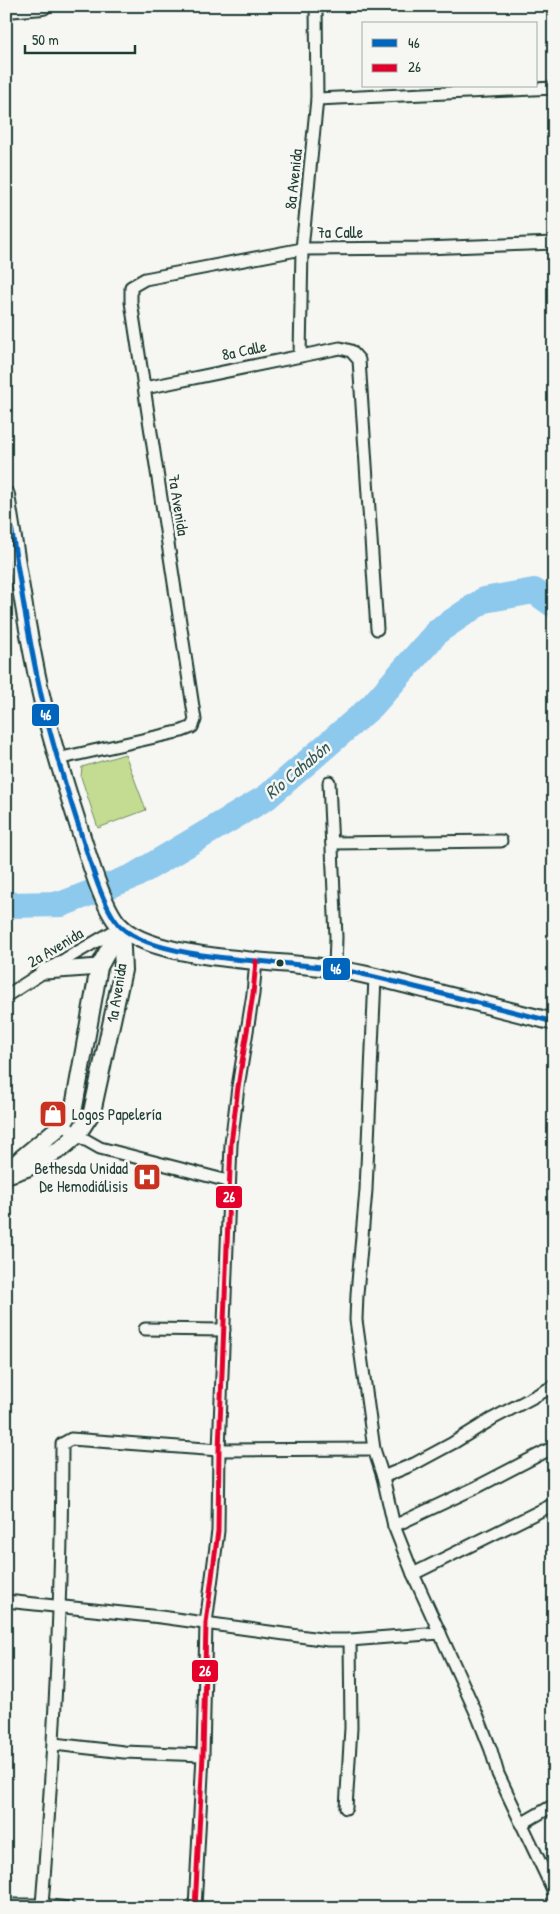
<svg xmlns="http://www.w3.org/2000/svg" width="560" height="1914" viewBox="0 0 560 1914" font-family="'Patrick Hand',sans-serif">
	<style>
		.green { fill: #c3dc92; stroke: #718c63 }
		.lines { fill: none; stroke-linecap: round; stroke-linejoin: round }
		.river { stroke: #8dc8ed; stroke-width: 26 }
		.minor-casing { stroke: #1f3d34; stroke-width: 15 }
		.tertiary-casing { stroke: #1f3d34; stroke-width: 19 }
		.secondary-casing { stroke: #1f3d34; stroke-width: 20 }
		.minor { stroke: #f6f6f2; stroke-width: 11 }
		.tertiary { stroke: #f6f6f2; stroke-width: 15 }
		.secondary { stroke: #f6f6f2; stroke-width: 16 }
		.bus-1-casing { stroke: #f6f6f2; stroke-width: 9 }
		.bus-2-casing { stroke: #f6f6f2; stroke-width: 9 }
		.bus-1 { stroke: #0065bd; stroke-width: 5 }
		.bus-2 { stroke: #e4002b; stroke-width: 5 }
		.bus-dot { fill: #1f3d34; stroke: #f6f6f2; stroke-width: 2 }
		.labels { text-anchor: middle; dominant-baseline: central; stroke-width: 5; stroke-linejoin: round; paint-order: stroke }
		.street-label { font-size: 16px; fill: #1f3d34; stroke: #f6f6f2 }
		.poi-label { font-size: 16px; fill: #1f3d34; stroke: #f6f6f2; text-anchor: start }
		.water-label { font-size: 18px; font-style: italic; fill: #355959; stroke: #f6f6f2 }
		.line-badge { stroke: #f6f6f2; stroke-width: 2 }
		.badge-label { font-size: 14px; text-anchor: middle; font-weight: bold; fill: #fff }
	</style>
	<rect width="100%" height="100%" fill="#f6f6f2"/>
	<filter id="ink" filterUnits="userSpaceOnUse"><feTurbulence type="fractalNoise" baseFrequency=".02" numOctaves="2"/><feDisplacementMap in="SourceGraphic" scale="10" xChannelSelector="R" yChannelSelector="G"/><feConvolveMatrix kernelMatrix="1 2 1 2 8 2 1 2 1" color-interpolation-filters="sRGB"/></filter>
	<g filter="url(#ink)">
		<path class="green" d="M125,754L146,810L98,828L81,777L82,767Z"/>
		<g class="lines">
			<path class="river" d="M6,905L62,904L134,876L267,797L372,706L438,631L484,600L534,591L554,605"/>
			<defs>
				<g id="minor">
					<path d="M317,99L554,88"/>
					<path d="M300,355L302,249L317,99L316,6"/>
					<path d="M145,388L340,348L351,351L359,360L377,629"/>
					<path d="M57,759L182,731L192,727L195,720L131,302V287L145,279L302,249L425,248L554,243"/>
					<path d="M329,782L336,937L335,968"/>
					<path d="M332,843L501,841"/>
					<path d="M375,977L366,1190L357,1294L356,1320L374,1449L383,1477L394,1526L413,1574L478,1717L491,1750L498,1774L554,1892"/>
					<path d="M6,996L45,971L121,927"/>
					<path d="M63,1124L77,1135L100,1148L228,1181"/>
					<path d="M145,1329L224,1330"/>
					<path d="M383,1477L414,1464L453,1443L492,1419L554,1386"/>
					<path d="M394,1526L477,1487L554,1447"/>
					<path d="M413,1574L554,1504"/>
					<path d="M6,1601L161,1617L328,1640H350L440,1633"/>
					<path d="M54,1744L124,1752L203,1755"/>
					<path d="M346,1808L351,1728L350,1640"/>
					<path d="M521,1824L554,1805"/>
					<path d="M6,1905H42L69,1908"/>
					<path d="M42,1905C54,1751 62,1598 62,1444L71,1439L219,1450L374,1449"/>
					<path d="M195,1908L203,1755L206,1623L218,1531L219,1450L231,1144L238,1087L253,994L256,961"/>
				</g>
				<path id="tertiary" d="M45,971L99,967"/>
				<g id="secondary">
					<path d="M6,9L43,6"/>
					<path d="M6,495C18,568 28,641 45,712C55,754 69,796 82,837C90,861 104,911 121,927C158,962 284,960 335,969C363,973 391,981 419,988C464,999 509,1011 554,1022"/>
					<path d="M7,1173L22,1158L63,1124L74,1107L99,967L121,927"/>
					<path d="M6,1175L27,1168L62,1148L77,1135L92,1112L123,970L121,927"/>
				</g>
			</defs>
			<use href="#minor" class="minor-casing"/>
			<use href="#tertiary" class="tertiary-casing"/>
			<use href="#secondary" class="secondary-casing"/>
			<use href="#minor" class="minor"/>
			<use href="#tertiary" class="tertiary"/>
			<use href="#secondary" class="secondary"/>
			<defs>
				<path id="bus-1" d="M6,495C18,568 28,641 45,712C55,754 69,796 82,837C90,861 104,911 121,927C158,962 284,960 335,969C363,973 391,981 419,988C464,999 509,1011 554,1022"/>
				<path id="bus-2" d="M195,1908L203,1755L206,1623L218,1531L219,1450L231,1144L238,1087L253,994L256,961"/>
			</defs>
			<use href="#bus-1" class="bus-1-casing"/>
			<use href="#bus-2" class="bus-2-casing"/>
			<use href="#bus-1" class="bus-1"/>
			<use href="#bus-2" class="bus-2"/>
		</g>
	</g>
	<defs>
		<symbol id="shop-square" viewBox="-11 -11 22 22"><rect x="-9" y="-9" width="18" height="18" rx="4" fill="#c8321e" stroke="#f6f6f2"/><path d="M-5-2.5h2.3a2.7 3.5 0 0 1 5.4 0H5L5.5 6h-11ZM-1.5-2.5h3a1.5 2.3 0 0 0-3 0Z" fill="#fff"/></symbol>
		<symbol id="hospital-square" viewBox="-11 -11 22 22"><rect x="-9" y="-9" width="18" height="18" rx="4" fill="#c8321e" stroke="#f6f6f2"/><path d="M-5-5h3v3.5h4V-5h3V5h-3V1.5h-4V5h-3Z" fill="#fff"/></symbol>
	</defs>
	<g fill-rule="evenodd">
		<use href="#shop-square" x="37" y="1098" width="32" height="32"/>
		<use href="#hospital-square" x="131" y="1161" width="32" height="32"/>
	</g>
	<circle class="bus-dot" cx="280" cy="963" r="4.5"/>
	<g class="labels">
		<g class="street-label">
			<text transform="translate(293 179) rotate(-84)">8a Avenida</text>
			<text x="340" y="232">7a Calle</text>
			<text transform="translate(244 350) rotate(-12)">8a Calle</text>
			<text transform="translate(179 505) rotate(81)">7a Avenida</text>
			<text transform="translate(55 947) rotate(-31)">2a Avenida</text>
			<text transform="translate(116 993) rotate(-81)">1a Avenida</text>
		</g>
		<g class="poi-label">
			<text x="72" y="1114">Logos Papelería</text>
			<text x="128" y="1168" text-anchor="end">Bethesda Unidad<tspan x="128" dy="18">De Hemodiálisis</tspan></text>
		</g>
		<g class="water-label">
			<text transform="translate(297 770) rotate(-40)">Río Cahabón</text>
		</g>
	</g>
	<g class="line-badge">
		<rect x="31" y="703" width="29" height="24" rx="5" fill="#0065bd"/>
		<rect x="322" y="957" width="29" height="24" rx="5" fill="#0065bd"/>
		<rect x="215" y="1185" width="28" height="24" rx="5" fill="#e4002b"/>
		<rect x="191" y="1659" width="28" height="24" rx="5" fill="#e4002b"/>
	</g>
	<g class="badge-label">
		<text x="46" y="720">46</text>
		<text x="336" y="974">46</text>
		<text x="229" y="1202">26</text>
		<text x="205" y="1676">26</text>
	</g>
	<rect width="560" height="1914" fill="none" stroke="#f6f6f2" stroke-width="25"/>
	<rect x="12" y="12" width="535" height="1889" fill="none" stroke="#1f3d34" stroke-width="2" filter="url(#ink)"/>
	<rect x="362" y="22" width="175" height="65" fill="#f6f6f2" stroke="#a0aca6"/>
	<rect x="372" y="39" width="25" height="8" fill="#0065bd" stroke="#a0aca6"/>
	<text x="408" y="48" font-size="15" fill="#1f3d34">46</text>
	<rect x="372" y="64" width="25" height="8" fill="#e4002b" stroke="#a0aca6"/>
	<text x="408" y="72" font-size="15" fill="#1f3d34">26</text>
	<path d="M25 45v8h110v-8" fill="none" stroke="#1f3d34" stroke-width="2.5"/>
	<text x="32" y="45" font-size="15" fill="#1f3d34" stroke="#f6f6f2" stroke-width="4" paint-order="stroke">50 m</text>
</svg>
